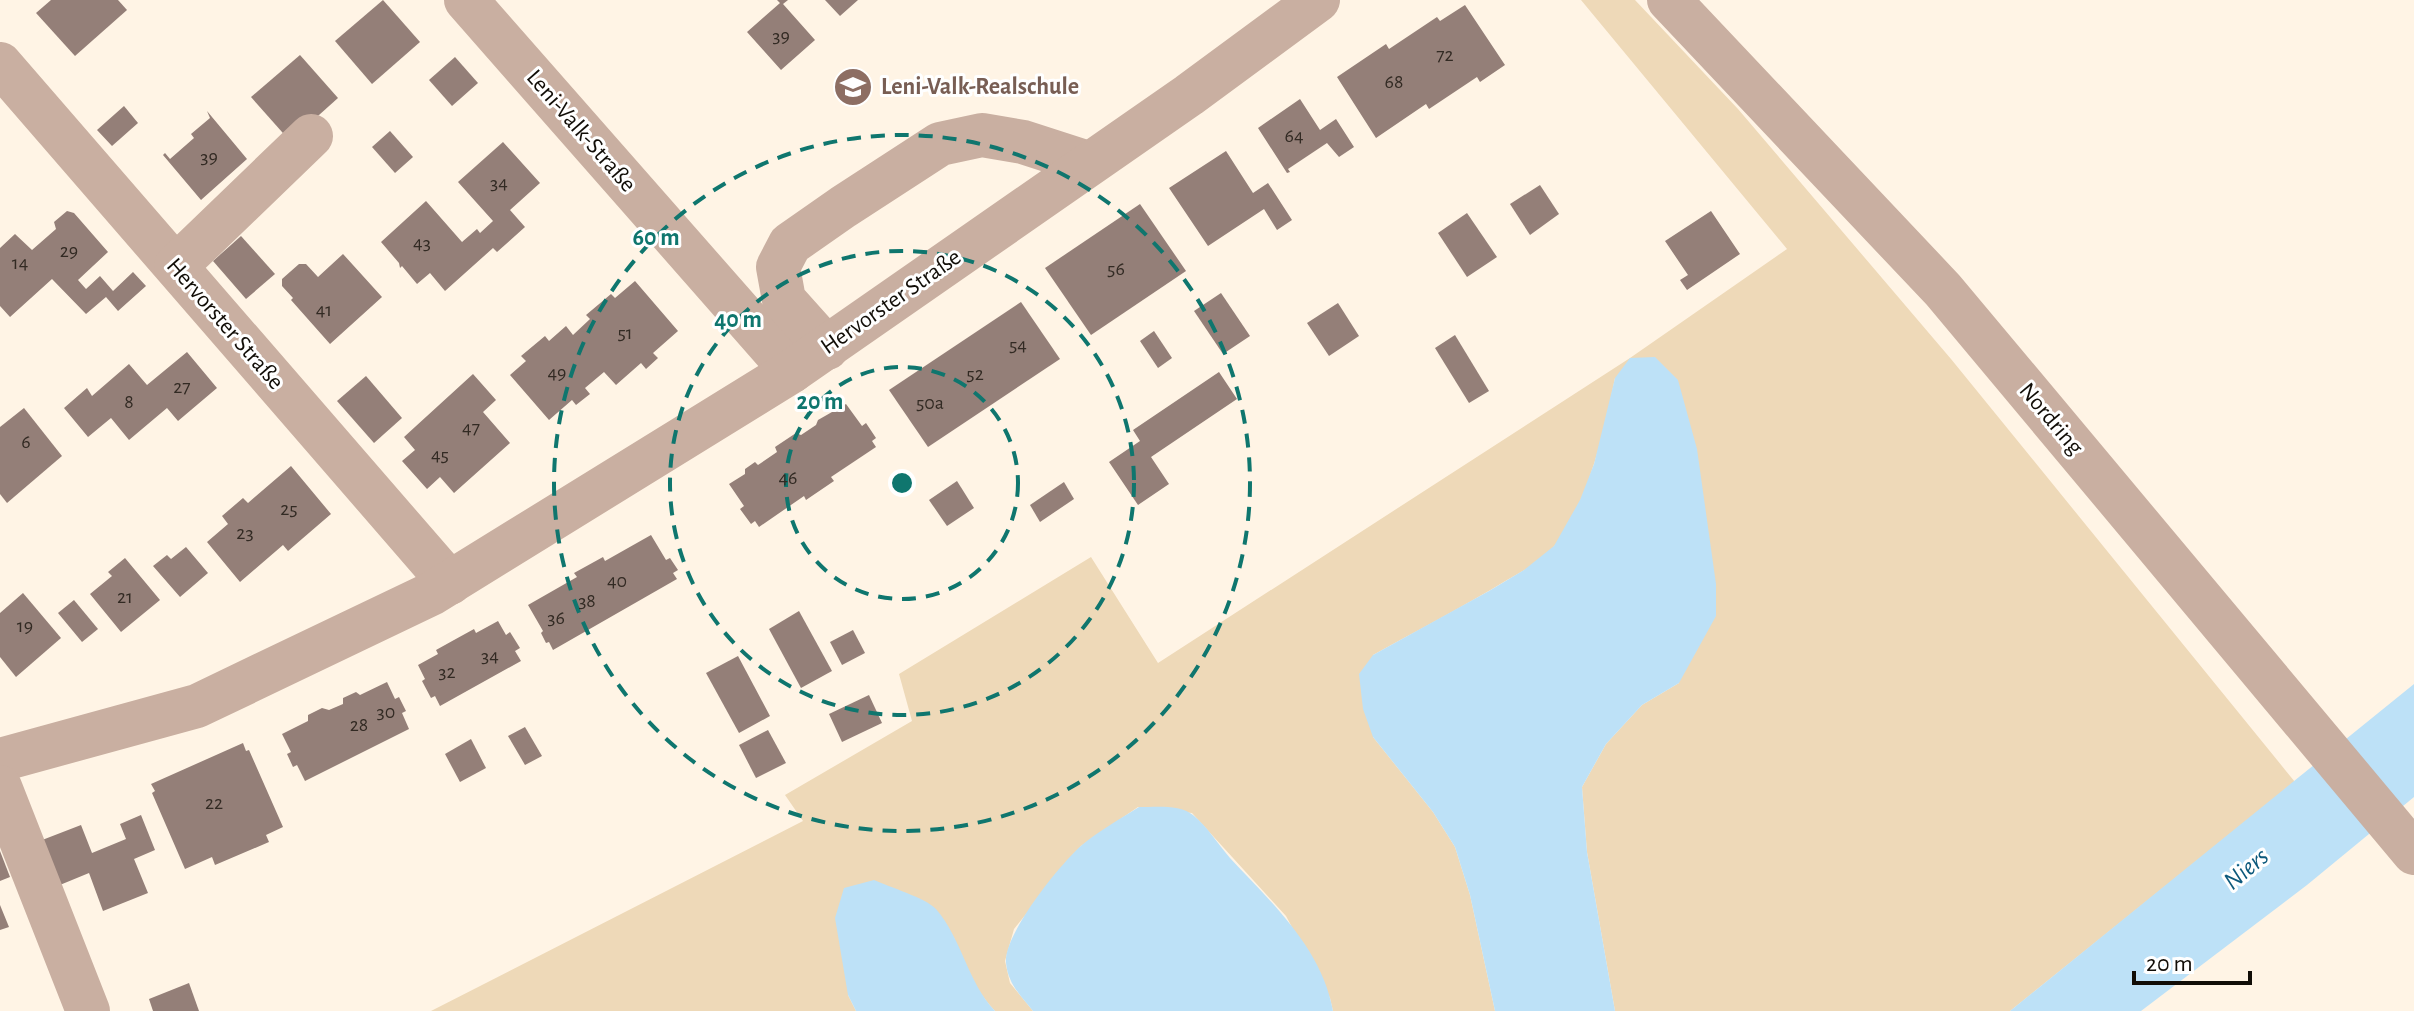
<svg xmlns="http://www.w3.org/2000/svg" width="2414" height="1011" viewBox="0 0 2414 1011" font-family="'Alegreya Sans',sans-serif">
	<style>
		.green { fill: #eed9b8 }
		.water { fill: #bde1f7 }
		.building { fill: #947f78 }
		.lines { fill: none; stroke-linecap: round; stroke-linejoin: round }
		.minor { stroke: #c9afa1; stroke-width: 44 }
		.ring { fill: none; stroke: #0f766e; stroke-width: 4; stroke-dasharray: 14 10 }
		.labels { text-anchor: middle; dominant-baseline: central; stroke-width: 6; stroke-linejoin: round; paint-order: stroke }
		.number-label { font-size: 20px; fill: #322a23 }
		.education-label { font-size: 24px; font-weight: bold; fill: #785e54; stroke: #fff; text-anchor: start }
		.street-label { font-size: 24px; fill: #110d07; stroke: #fff }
		.water-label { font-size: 26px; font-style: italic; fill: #0c597c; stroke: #fff }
		.centre { fill: #0f766e; stroke: #fff; stroke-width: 4 }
		.ring-label { font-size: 24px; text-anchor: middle; font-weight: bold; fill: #0f766e; stroke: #fff; stroke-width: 6; stroke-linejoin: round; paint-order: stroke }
	</style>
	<rect width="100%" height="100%" fill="#fff4e5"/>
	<path class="green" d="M1581,0H1635L1738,109L1951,359L2295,782L2010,1011H1615L1587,852L1582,787L1606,744L1642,705L1679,683L1615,378C1603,435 1590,497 1556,544C1545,559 1523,571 1507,580C1463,607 1418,630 1373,655V737L1433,812L1455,847L1470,895L1495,1011H1333L1330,998L1286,916L1192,813L1138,807L1081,846L1014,929L1005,961L1010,983L1033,1011H995C975,990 964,964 954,938L848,995L856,1011H431L803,821L785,795L912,721L899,674L1091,557L1158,663L1630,358L1787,249Z"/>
	<g class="water">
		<path d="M1655,357L1678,380L1697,449L1716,584V616L1679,683L1642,705L1606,744L1582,787L1587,852L1615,1011H1495L1470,895L1455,847L1433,812L1373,737L1363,709L1359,674L1373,655L1489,591L1524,570L1554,546L1580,500L1594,464L1615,378L1630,358Z"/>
		<path d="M2414,684V797L2307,885L2141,1011H2010Z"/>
		<path d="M1139,807C1155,807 1180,804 1193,815C1207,826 1218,844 1230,858C1271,902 1322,948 1333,1011H1033C1021,996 1008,984 1006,963C1003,935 1060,864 1082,845C1099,831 1120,819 1139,807Z"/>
		<path d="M874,880C889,887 926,898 936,909C962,939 967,981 995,1011H856L848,995L835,918L844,888Z"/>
	</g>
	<g class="building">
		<path d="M51,0H118L127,10L75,56L36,13Z"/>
		<path d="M383,0L420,42L372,84L335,41Z"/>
		<path d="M777,0H788L783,4L815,40L781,70L747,32L780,3Z"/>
		<path d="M825,0H858L840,16Z"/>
		<path d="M1465,5L1505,65L1480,82L1477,77L1429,109L1426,104L1376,138L1337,77L1386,44L1389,49L1437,17L1440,21Z"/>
		<path d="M300,55L338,98L290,141L251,97Z"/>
		<path d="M455,57L478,83L452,106L429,80Z"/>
		<path d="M1300,99L1320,130L1336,119L1354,147L1339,157L1327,143L1288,169L1290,172L1287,173L1258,128Z"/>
		<path d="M124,106L138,123L112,146L97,130Z"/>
		<path d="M207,111L247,159L201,200L163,155L165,153L170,159L194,138L191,134L210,118Z"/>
		<path d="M390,131L413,157L395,173L372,147Z"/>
		<path d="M503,142L540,183L510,210L525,227L497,252L493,248L445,291L430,273L417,284L402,266L400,268L399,263L381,242L426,201L462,242L477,229L480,233L493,221L458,182Z"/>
		<path d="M1226,151L1253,193L1268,183L1292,220L1277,230L1264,209L1208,246L1169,188Z"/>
		<path d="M1540,185L1559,214L1530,235L1510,204Z"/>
		<path d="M1140,204L1186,271L1091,335L1045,268Z"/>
		<path d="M67,211L74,213L108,252L78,280L86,289L100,276L113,291L133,272L146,286L118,311L106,297L86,314L52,279L10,317L0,306V248L15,234L32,250L56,229L54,222Z"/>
		<path d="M1711,211L1740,254L1687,290L1680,280L1688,275L1665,241Z"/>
		<path d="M1467,213L1497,257L1467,277L1438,233Z"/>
		<path d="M241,236L275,274L246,299L213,261Z"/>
		<path d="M343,254L382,297L330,344L291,300L293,298L282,286V279L299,264H306L318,277Z"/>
		<path d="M635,281L678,331L653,353L658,358L646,369L641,363L616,385L604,372L585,388L590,394L576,405L572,400L549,420L510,375L526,361L521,356L545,336L549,341L566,326L573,335L590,319L586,315L611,294L615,298Z"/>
		<path d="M1221,293L1250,336L1223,354L1194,311Z"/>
		<path d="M1021,302L1060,359L928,447L889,390Z"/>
		<path d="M1338,303L1359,336L1329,356L1307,323Z"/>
		<path d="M1154,331L1172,358L1158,368L1140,341Z"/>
		<path d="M1455,335L1489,391L1469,403L1435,348Z"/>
		<path d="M187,352L217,388L178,421L167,408L129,440L111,418L88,437L64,408L87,388L92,396L129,364L147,385Z"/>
		<path d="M1219,372L1237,399L1151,457L1169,484L1138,505L1109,462L1140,441L1133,430Z"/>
		<path d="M473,374L496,400L483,412L510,443L454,493L440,477L427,489L402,461L415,450L404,437Z"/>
		<path d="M366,376L402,418L374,443L337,401Z"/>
		<path d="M846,404L862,426L866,423L876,438L872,441L876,447L831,477L834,481L806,500L804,496L759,527L755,521L751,524L740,509L744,506L729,484L745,474V469L755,462L758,465L777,452L775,447L796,433L801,435L816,425L818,420Z"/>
		<path d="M24,408L62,456L7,503L0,494V427Z"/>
		<path d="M291,466L331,514L288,551L283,545L240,582L207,542L228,524L222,516L243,498L248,503Z"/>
		<path d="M957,481L974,508L947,526L929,500Z"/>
		<path d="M1064,482L1074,499L1040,522L1030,505Z"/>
		<path d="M651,535L666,560L670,558L678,570L673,573L677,579L553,650L549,642L546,643L541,633L543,631L528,605L577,577L574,573L603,557L605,561Z"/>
		<path d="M186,547L208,573L180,597L153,566L167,555L171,559Z"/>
		<path d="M125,558L160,600L121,632L90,594L112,576L108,572Z"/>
		<path d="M23,593L61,638L16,677L0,657V613Z"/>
		<path d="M74,600L98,629L82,642L58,613Z"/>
		<path d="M799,611L832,671L801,688L769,629Z"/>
		<path d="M498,621L506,635L510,632L520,648L515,651L521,661L440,706L435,696L431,698L422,681L425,679L418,665L438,654L436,650L454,640L474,629L476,633Z"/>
		<path d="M853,630L865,653L842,665L830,642Z"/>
		<path d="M738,656L770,716L739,733L706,673Z"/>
		<path d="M387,682L395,699L399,697L406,711L402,713L409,729L305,781L297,765L293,767L287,754L291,752L282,734L308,721V715L322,708L329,710L343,704V698L356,692L360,695Z"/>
		<path d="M869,695L882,723L842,742L829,714Z"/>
		<path d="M525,727L542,756L525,765L508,736Z"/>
		<path d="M768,730L786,763L756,778L739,745Z"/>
		<path d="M471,739L486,768L460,782L445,754Z"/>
		<path d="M243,743L246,751L249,750L283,827L266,835L269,842L215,865L212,857L185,869L152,793L155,791L151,784Z"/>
		<path d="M141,815L155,850L134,859L148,893L103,911L89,873L55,887L37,842L81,825L92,853L126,839L120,824Z"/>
		<path d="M0,851L10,877L0,881Z"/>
		<path d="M0,905L9,927L0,930Z"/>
		<path d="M189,983L199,1011H153L149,999Z"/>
	</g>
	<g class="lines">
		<g class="minor">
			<path d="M466,0L792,371"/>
			<path d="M1669,0L1943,290L2414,853"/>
			<path d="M0,64L450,583"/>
			<path d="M176,266L311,136"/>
			<path d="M827,348L784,300L778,267L790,244L843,207L940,144L982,135L1023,142L1088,163"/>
			<path d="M0,760L197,706L431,594L792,371L1189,95L1318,0"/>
			<path d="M0,787L88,1011"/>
		</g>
	</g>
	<g class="ring">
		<circle cx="902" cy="483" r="116"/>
		<circle cx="902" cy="483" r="232"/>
		<circle cx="902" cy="483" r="348"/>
	</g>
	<defs>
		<symbol id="school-disc" viewBox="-11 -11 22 22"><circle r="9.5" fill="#8d6e63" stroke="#fff"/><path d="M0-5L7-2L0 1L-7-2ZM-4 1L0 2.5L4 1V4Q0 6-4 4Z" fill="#fff"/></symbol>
	</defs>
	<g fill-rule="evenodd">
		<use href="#school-disc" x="831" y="65" width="44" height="44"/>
	</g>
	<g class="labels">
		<g class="number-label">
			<text x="781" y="36">39</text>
			<text x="1445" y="55">72</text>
			<text x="1394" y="82">68</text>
			<text x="1294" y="136">64</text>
			<text x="209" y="157">39</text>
			<text x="499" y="183">34</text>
			<text x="422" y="243">43</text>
			<text x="69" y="251">29</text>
			<text x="20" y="263">14</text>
			<text x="1116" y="269">56</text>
			<text x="324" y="310">41</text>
			<text x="625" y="333">51</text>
			<text x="1018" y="345">54</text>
			<text x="557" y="373">49</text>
			<text x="975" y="374">52</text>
			<text x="182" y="387">27</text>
			<text x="129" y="402">8</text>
			<text x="930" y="403">50a</text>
			<text x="471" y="428">47</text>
			<text x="26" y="442">6</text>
			<text x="440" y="455">45</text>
			<text x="788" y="478">46</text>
			<text x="289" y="509">25</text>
			<text x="245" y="533">23</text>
			<text x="617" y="581">40</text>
			<text x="125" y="597">21</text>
			<text x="587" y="601">38</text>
			<text x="556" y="618">36</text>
			<text x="25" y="626">19</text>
			<text x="490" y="656">34</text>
			<text x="447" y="672">32</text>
			<text x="386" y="712">30</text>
			<text x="359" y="725">28</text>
			<text x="214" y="803">22</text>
		</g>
		<g class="education-label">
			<text x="881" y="87">Leni-Valk-Realschule</text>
		</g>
		<g class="street-label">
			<text transform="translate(581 131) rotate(49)">Leni-Valk-Straße</text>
			<text transform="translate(891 302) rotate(-35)">Hervorster Straße</text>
			<text transform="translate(225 324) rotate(49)">Hervorster Straße</text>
			<text transform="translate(2051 419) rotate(50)">Nordring</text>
		</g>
		<g class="water-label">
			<text transform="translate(2246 869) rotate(-40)">Niers</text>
		</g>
	</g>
	<circle cx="902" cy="483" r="12" class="centre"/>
	<g class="ring-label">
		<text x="656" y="245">60 m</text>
		<text x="738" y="327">40 m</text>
		<text x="820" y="409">20 m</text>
	</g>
	<path d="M2134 971v12h116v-12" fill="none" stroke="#110d07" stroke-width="4"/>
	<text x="2146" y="971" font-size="24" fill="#110d07" stroke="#ffffff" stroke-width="6" paint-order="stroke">20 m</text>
</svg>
